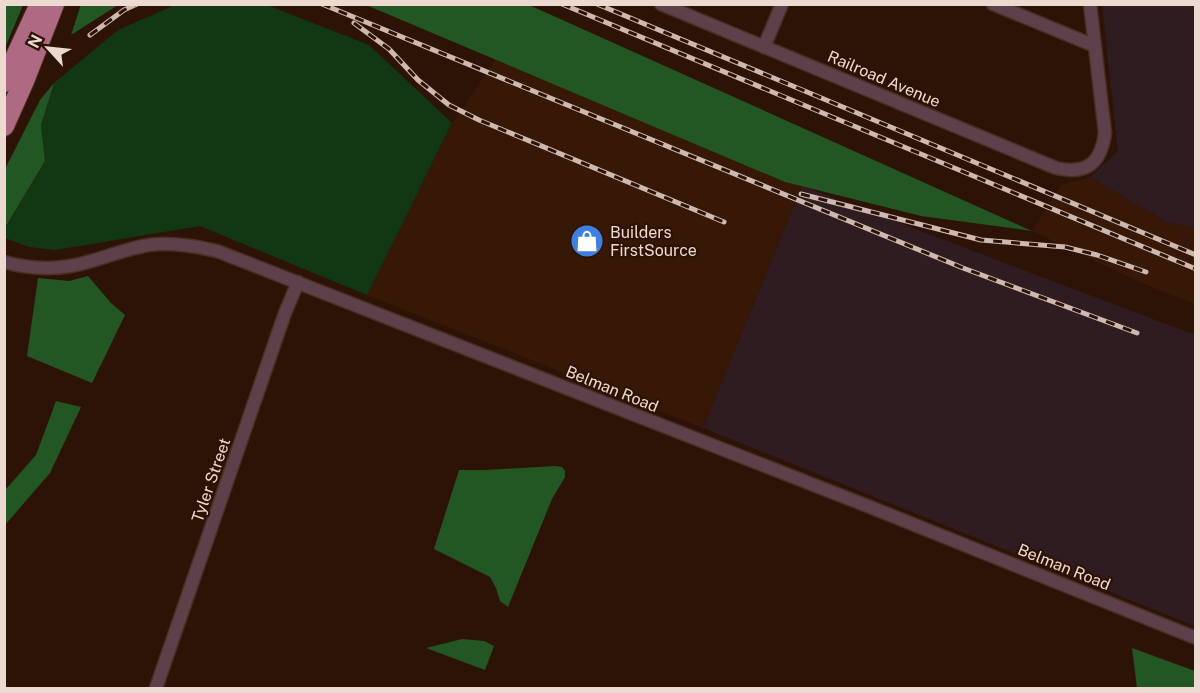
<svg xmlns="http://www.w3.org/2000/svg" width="1200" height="693" viewBox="0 0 1200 693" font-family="'Public Sans',sans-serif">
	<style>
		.built { fill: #371705 }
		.industrial { fill: #2f1c21 }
		.green { fill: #123813 }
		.forest { fill: #225623 }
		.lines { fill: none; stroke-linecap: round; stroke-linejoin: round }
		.minor-casing { stroke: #482f22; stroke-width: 15 }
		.trunk-casing { stroke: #482f22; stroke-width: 22 }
		.minor { stroke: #5e404a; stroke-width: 12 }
		.trunk { stroke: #ad6a82; stroke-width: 20 }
		.rail-casing { stroke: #ceb9b0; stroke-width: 5 }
		.rail { stroke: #2d1306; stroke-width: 3; stroke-dasharray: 9; stroke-linecap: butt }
		.labels { text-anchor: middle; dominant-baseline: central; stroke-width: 4.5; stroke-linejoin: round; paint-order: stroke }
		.street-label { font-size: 16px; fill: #ecd9d0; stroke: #2d1306 }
		.poi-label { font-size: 16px; fill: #ecd9d0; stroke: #2d1306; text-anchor: start }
	</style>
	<rect width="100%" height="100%" fill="#2d1306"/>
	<g class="built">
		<path d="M496,59L785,182L802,186L703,428L367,295L452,123Z"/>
		<path d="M1090,177L1167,222L1195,228V304L1137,281L1032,231L1061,185Z"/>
	</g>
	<g class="industrial">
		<path d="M1102,5H1195V228L1167,222L1090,177L1118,151Z"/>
		<path d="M802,186L1195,335V626L703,428Z"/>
	</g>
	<path class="green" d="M175,5H267L369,45L452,123L367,295L200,226L55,250L29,247L5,238V229L45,161L41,125L54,83L118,30Z"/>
	<g class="forest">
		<path d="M5,4L23,5L5,48L4,5Z"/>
		<path d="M81,4H118V5L71,35Z"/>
		<path d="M366,5H529L1032,231L921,216L785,182Z"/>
		<path d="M54,83L41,125L45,161L5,228V169L40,100Z"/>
		<path d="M88,276L111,303L125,315L92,383L27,356L38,278L69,281Z"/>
		<path d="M56,401L81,407L50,473L5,525V487L7,488L36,455Z"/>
		<path d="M555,466L562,467L565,471V477L552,499L508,607L500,601L496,588L490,577L434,549L459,470H485Z"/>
		<path d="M462,639L484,641L494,646L485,670L426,648Z"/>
		<path d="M1132,648L1195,671V688H1137Z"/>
	</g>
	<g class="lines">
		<defs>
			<g id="minor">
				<path d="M661,4L1056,168C1087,175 1101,163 1105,133L1090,4"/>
				<path d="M993,4L1095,46"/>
				<path d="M764,47L782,4"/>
				<path d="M4,262C33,270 63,270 91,261C110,256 129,248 149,245C172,242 195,246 217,251L870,507L1196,638"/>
				<path d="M156,688L285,313L298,282"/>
			</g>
			<g id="trunk">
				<path d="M4,82L40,4"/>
				<path d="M4,126L24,81L54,4"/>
			</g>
		</defs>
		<use href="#minor" class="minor-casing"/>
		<use href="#trunk" class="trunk-casing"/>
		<use href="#minor" class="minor"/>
		<use href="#trunk" class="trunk"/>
		<defs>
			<g id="rail">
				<path d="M322,4L963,268L1137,333"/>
				<path d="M562,4L1196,269"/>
				<path d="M597,4L1196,255"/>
				<path d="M354,23L389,49L418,80L449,105L479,120L724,222"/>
				<path d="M90,35L124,10L137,4"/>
				<path d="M801,194L981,240L1065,247L1097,255L1146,272"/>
			</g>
		</defs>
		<use href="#rail" class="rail-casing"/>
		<use href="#rail" class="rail"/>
	</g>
	<defs>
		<symbol id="shop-disc" viewBox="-11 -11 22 22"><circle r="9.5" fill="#3f7fe0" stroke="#2d1306"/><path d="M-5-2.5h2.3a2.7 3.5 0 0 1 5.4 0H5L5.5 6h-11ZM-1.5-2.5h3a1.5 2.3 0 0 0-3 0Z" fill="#fff"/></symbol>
	</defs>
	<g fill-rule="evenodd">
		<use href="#shop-disc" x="568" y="222" width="38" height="38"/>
	</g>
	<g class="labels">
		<g class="street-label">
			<text transform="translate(884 79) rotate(23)">Railroad Avenue</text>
			<text transform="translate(612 389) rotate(22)">Belman Road</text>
			<text transform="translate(211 480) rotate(-71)">Tyler Street</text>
			<text transform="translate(1064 567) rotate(22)">Belman Road</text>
		</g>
		<g class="poi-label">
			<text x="610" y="232">Builders<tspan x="610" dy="18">FirstSource</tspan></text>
		</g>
	</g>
	<rect width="1200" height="693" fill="none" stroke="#ecd9d0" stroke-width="12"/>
	<g transform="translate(48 48) rotate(297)" stroke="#2d1306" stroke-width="4.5" paint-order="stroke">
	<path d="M0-4.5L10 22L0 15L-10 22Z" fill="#ecd9d0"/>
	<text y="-9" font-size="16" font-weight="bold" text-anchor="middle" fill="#ecd9d0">N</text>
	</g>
</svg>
